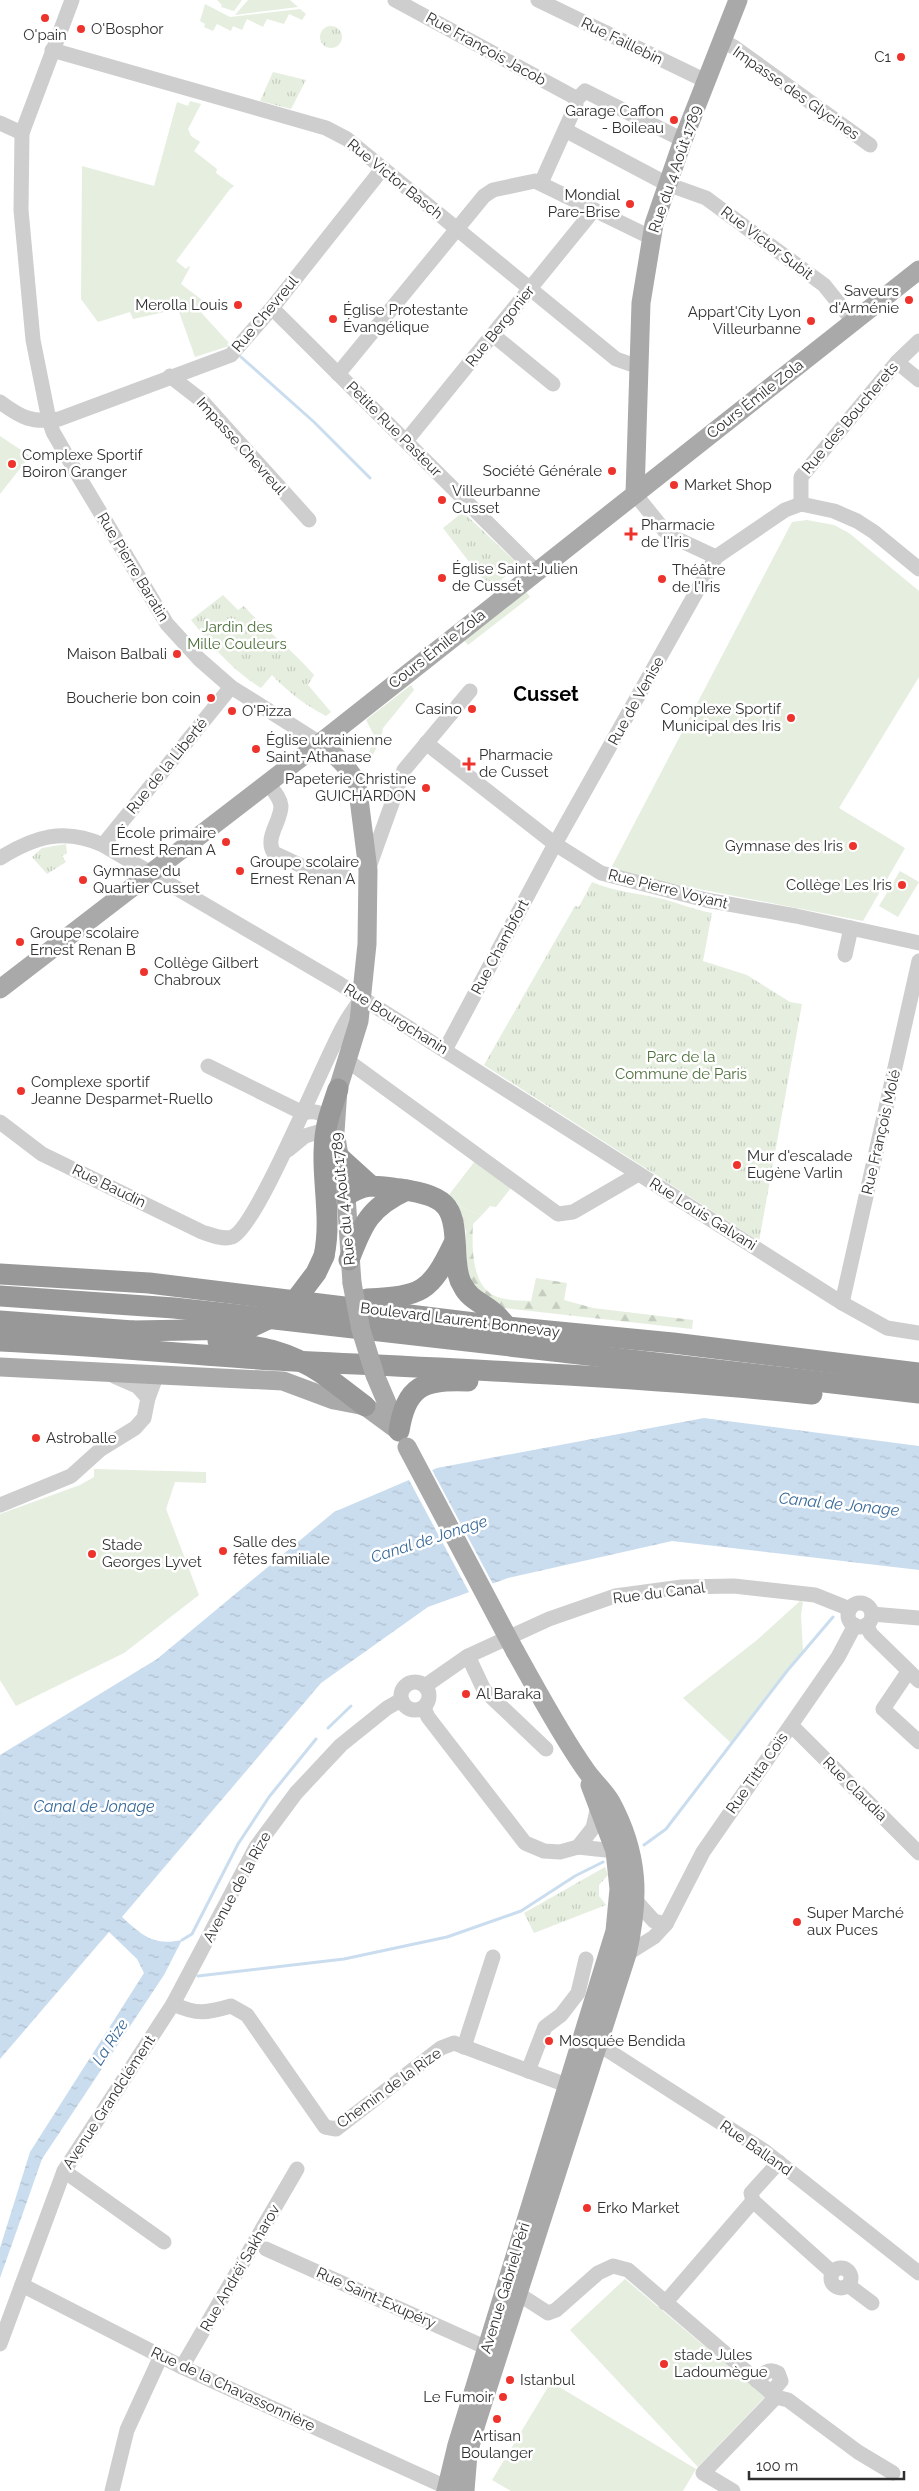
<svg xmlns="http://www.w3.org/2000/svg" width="919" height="2491" viewBox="0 0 919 2491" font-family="Raleway,sans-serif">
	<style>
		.green { fill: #e5eedf }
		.forest { fill: url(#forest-firs) }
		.park { fill: url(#park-tufts) }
		.water { fill: url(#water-ripples) }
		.pier { fill: #fff }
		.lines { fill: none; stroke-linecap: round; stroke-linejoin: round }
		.stream { stroke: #caddef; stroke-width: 3 }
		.minor { stroke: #cecece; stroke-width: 15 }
		.major { stroke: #a9a9a9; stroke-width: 19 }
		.highway { stroke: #989898; stroke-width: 21 }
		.major-bridge { stroke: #a9a9a9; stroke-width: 19 }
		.highway-bridge { stroke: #989898; stroke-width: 21 }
		.poi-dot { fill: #ee332d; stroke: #fff; stroke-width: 2 }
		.labels { text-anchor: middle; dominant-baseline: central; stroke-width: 5; stroke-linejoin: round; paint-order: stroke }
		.poi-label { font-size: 15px; fill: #313131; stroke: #fff; text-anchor: start }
		.street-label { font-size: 15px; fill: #313131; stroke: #fff }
		.park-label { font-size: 15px; fill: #4e703b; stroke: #fff }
		.water-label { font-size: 16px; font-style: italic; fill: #396a99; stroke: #fff }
		.district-label { font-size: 20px; font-weight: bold; fill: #000; stroke: #fff }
	</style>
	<defs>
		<pattern id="forest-firs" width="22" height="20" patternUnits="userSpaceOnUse" patternTransform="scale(1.25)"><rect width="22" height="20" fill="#e5eedf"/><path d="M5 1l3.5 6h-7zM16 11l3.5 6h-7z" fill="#c5cdc0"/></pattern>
		<pattern id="park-tufts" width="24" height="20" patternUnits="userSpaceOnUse" patternTransform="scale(1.25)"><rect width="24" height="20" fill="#e5eedf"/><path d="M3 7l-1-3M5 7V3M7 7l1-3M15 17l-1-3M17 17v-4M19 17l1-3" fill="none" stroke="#c5cdc0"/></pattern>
		<pattern id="water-ripples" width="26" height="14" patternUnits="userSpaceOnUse" patternTransform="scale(1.25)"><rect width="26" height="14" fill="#caddef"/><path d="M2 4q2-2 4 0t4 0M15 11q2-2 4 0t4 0" fill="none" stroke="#aebecd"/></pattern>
	</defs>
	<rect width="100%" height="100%" fill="#fff"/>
	<g class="green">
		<path d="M217,0H242L234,11L221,7L222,5Z"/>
		<path d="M248,0H290L298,7L235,15Z"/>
		<path d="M205,4L230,17L300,9L306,14L302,20L289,14L284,24L267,19L263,27L247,19L242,30L233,26L231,31L217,24L213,31L204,27L205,24L200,21Z"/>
		<path d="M190,101L201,104L188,129L191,136L200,142L194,151L217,169L216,173L234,186L230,189L176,261L186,269L189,266L190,267L181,284L202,300L197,308L229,343L227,344L229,346L195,357L178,309L133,319L130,312L98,322L81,299L82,166L154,186L177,102L188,106Z"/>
		<path d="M0,436L30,456L0,494Z"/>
		<path d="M807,520L834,525L849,533L919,591V677L839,808L905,848L863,921L627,875L610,870L792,522Z"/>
		<path d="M525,590L530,597L468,645L463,639Z"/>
		<path d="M411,685L414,690L383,728L381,738L373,755L369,752L375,737L366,720Z"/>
		<path d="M900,871L919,882L898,917L879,906Z"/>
		<path d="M475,1161L511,1188L496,1207L490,1206L482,1215L465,1209L448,1196Z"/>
		<path d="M94,1469L206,1472V1483L175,1482L166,1509L199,1595L124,1653L16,1706L0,1680V1514L80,1485L94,1477Z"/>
		<path d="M800,1601L803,1602L801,1615L803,1651L731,1743L683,1698L757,1640Z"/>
		<path d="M625,2279L765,2397L698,2467L570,2330Z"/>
		<path d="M551,2382L696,2469L683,2491H511L492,2480Z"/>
	</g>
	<path class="forest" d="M457,1203L465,1209L482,1215L473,1224C472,1243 471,1280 490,1293C500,1301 519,1300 531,1301L536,1278L567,1283L564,1300L593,1308L693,1320L692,1329L503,1308L474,1288L465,1267L466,1231Z"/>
	<g class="park">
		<circle cx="331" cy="37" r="11"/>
		<path d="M273,72L306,80L291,109L260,101Z"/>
		<path d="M463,512L519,565L490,589L443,528Z"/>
		<path d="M223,595L238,610L244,606C266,631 293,650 314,675L308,685L331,712L326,716C305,705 288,692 272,675L261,688C232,670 212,646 191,620Z"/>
		<path d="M66,844L67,853L62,856L66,862L47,874L32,857L42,848Z"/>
		<path d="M592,882C611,890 628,892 648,896C670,899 690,909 712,913L703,961L747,975L790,1002L802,1004L759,1241L484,1065L575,906L579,907Z"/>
		<path d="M605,1867L608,1875L599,1885V1896L606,1905L534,1933L524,1913Z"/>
	</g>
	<path class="water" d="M704,1418L919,1446V1570L672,1541L508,1578L428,1607L321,1683L122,1917C143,1936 153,1946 182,1940L164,1975L42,2159L0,2278V2248L30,2152L144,1973L137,1959L109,1932L0,2059V1755L157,1659L334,1512L437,1468Z"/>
	<path class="pier" d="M431,1468L494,1586L470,1594L408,1478Z"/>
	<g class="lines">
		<g class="stream">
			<path d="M241,357L314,422L370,478"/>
			<path d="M328,1728L351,1706"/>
			<path d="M644,1845L666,1829L787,1671L833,1617"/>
			<path d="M182,1940L192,1934L238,1844L269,1797L316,1739"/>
			<path d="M198,1976L344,1959L447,1937L521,1911L575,1876L603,1862"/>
		</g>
		<g class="minor">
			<path d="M72,0L22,133L21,210L33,340L49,420L53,432L79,477L167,624L199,659L231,687L320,743"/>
			<path d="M395,0L574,97L576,100"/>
			<path d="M538,0L706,81"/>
			<path d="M722,41L734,47L870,145"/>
			<path d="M52,50L326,128L347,139L616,359L639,367"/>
			<path d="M0,123L22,133"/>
			<path d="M565,130L667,184L706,198L824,285L853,321"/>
			<path d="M541,183L576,105V100L585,91L683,140"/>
			<path d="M272,308L536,571"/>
			<path d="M493,335L553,384"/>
			<path d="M897,362L919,380"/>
			<path d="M338,374L484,196L493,190L535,181L652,238"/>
			<path d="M170,376L201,400L309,520"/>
			<path d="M0,402C22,418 31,423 59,419L231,355L272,308L383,168"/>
			<path d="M406,441L593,211"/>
			<path d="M635,494L664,530L673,537L716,557"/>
			<path d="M801,504V477L897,362L919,341"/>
			<path d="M426,743L555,844L601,873L706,900L796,916L919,943"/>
			<path d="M267,782C272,789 280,797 281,806C281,822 264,838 274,853L321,875L347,877"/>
			<path d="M103,845L231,687"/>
			<path d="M0,858C34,837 64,827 103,845L340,984L842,1303L887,1328L919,1333"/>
			<path d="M368,870L404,770L470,691"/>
			<path d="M845,955L851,928"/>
			<path d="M445,1050L555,844L716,557L785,510L801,504L834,511L857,521L874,532L919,569"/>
			<path d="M348,1061L558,1214L573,1212L635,1176L637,1173"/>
			<path d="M208,1066L303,1113C314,1110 320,1112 328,1119"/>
			<path d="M0,1122L42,1154L202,1232C211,1235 223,1240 232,1237C257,1228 325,1057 344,1025C349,1016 355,1008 361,999"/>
			<path d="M288,1150L305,1136L325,1130"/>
			<path d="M842,1303L919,961"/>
			<path d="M114,1376L137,1386L148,1398"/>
			<path d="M0,1505L71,1476L101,1449L135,1428L144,1418L148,1398L157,1374"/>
			<circle cx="860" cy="1615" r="12"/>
			<path d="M872,1614L919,1618"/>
			<path d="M866,1625L871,1634L919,1681"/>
			<path d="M468,1656L484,1690L546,1749"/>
			<path d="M908,1672L883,1709L919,1742"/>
			<circle cx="415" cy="1696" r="14"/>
			<path d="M425,1686L468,1656L549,1619L615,1596L682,1587L734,1586L815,1595L850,1609"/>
			<path d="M424,1708L428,1717L525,1843L544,1851L560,1852L578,1847L615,1851"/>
			<path d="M791,1725L919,1853"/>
			<path d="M578,1847L593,1828L598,1806"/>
			<path d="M636,1901L654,1921L666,1924"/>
			<path d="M627,1954L654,1937L666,1924L703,1852L838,1657L855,1625"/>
			<path d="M173,2004C197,2015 207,2013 231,2006L247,2015L325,2127L336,2129L441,2048L454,2043L569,2086"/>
			<path d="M589,2041L598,2044L763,2150L919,2273"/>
			<path d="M464,2047L493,1957"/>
			<path d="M528,2071L545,2027L561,2015L578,1993L586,1959"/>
			<path d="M64,2171L164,2242"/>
			<path d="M753,2201L751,2193L779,2162"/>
			<path d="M266,2249L487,2348"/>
			<circle cx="841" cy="2278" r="10"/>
			<path d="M22,2285L182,2367L426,2478L446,2487L445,2491"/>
			<path d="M848,2285L872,2303"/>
			<path d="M517,2293L548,2313L556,2310L598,2273L613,2266L628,2270L776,2397L788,2400L858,2452L893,2473"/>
			<path d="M665,2303L753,2201L832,2272"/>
			<path d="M0,2344L64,2171L173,2004L256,1847L296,1793L341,1745L387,1708L401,1700"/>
			<path d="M182,2367L297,2169"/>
			<path d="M757,2381C763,2374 769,2367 778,2373L781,2381L771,2393"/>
			<path d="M112,2491L127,2430L161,2356"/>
			<path d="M733,2491L703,2473L776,2397"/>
		</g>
		<g class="major">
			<path d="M635,494L641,303L654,224L683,140L738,0"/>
			<path d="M320,743C335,755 348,766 357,783L368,870L367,944L359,1021L338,1089L335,1132L346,1196L352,1283"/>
			<path d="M0,989L320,743L919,270"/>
			<path d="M0,1367L283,1381L334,1400L365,1406L399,1431"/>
			<path d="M375,1375L398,1429"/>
			<path d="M446,2491L457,2445L615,1931L619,1889L615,1851L590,1785"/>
			<path d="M465,2491L468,2454L476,2424L627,1954C640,1898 639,1854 611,1802C604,1790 593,1781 585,1769C559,1732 537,1690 515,1651"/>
		</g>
		<g class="highway">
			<path d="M338,1156L370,1185"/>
			<path d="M346,1196C366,1182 377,1186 400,1189C452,1197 454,1207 456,1257C457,1267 457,1277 463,1286C470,1300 483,1303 494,1313C499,1317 503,1322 507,1327"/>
			<path d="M324,1256C333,1214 319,1172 326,1130C328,1116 334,1102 338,1089"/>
			<path d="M349,1260C363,1223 370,1207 407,1190"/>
			<path d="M0,1274L149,1283L507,1327L673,1343L919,1373"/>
			<path d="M0,1296L174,1308L257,1317L919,1393"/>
			<path d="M367,1299C422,1296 430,1293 454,1243"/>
			<path d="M0,1321L133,1331"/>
			<path d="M0,1341C91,1345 182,1354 273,1360C453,1369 633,1376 812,1394"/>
			<path d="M323,1374L365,1406"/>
			<path d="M399,1431C406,1386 423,1379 468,1381"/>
		</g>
		<g class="major-bridge">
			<path d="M352,1283L361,1330L375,1375"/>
			<path d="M407,1447L515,1651"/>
		</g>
		<g class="highway-bridge">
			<path d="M133,1331L247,1329L281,1313L294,1302L316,1273L324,1256"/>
			<path d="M218,1341C259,1346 287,1350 323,1374"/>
		</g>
	</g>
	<g class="poi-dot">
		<circle cx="45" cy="18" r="5"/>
		<circle cx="81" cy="29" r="5"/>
		<circle cx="901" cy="57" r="5"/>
		<circle cx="674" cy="120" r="5"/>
		<circle cx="630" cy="204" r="5"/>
		<circle cx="909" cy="300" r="5"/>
		<circle cx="238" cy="305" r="5"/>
		<circle cx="333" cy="319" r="5"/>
		<circle cx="811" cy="321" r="5"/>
		<circle cx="12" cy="464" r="5"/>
		<circle cx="612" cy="471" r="5"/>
		<circle cx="674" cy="485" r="5"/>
		<circle cx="442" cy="500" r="5"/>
		<path d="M628.5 526.5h5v5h5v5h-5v5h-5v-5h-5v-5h5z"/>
		<circle cx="442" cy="578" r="5"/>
		<circle cx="662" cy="579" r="5"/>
		<circle cx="177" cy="654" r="5"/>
		<circle cx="211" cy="698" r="5"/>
		<circle cx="472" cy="709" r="5"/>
		<circle cx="232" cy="711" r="5"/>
		<circle cx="791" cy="718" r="5"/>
		<circle cx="256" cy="749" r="5"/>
		<path d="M466.5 756.5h5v5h5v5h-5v5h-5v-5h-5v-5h5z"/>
		<circle cx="426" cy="788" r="5"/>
		<circle cx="226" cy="842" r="5"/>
		<circle cx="853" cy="846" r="5"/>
		<circle cx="240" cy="871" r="5"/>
		<circle cx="83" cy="880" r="5"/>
		<circle cx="902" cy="885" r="5"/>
		<circle cx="20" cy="942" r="5"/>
		<circle cx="144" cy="972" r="5"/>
		<circle cx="21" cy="1091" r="5"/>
		<circle cx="737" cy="1165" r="5"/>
		<circle cx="36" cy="1438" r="5"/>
		<circle cx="223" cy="1551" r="5"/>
		<circle cx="92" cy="1554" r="5"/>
		<circle cx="466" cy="1694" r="5"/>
		<circle cx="797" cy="1922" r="5"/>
		<circle cx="549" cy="2041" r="5"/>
		<circle cx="587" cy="2208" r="5"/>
		<circle cx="664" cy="2364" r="5"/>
		<circle cx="510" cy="2380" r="5"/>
		<circle cx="503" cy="2397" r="5"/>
		<circle cx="497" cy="2419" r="5"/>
	</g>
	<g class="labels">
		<g class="poi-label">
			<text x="91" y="29">O'Bosphor</text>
			<text x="45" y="35" text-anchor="middle">O'pain</text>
			<text x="891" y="57" text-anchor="end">C1</text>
			<text x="664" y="111" text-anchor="end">Garage Caffon<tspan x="664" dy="17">- Boileau</tspan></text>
			<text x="620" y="195" text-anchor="end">Mondial<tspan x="620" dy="17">Pare-Brise</tspan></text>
			<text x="899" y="291" text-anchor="end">Saveurs<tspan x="899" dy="17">d'Arménie</tspan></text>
			<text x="228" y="305" text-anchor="end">Merolla Louis</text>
			<text x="343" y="310">Église Protestante<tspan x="343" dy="17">Évangélique</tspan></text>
			<text x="801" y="312" text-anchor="end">Appart'City Lyon<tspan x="801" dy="17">Villeurbanne</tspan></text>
			<text x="22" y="455">Complexe Sportif<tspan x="22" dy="17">Boiron Granger</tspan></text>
			<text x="602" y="471" text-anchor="end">Société Générale</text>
			<text x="684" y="485">Market Shop</text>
			<text x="452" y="491">Villeurbanne<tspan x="452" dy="17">Cusset</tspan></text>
			<text x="641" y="525">Pharmacie<tspan x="641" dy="17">de l'Iris</tspan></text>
			<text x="452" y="569">Église Saint-Julien<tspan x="452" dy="17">de Cusset</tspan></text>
			<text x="672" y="570">Théâtre<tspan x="672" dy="17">de l'Iris</tspan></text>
			<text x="167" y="654" text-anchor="end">Maison Balbali</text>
			<text x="201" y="698" text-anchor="end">Boucherie bon coin</text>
			<text x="462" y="709" text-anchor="end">Casino</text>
			<text x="781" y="709" text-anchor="end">Complexe Sportif<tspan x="781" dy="17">Municipal des Iris</tspan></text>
			<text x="242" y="711">O'Pizza</text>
			<text x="266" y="740">Église ukrainienne<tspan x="266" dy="17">Saint-Athanase</tspan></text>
			<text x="479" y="755">Pharmacie<tspan x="479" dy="17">de Cusset</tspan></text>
			<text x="416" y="779" text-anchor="end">Papeterie Christine<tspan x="416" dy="17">GUICHARDON</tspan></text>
			<text x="216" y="833" text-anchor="end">École primaire<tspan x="216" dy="17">Ernest Renan A</tspan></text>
			<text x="843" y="846" text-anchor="end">Gymnase des Iris</text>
			<text x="250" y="862">Groupe scolaire<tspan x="250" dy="17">Ernest Renan A</tspan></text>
			<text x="93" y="871">Gymnase du<tspan x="93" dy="17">Quartier Cusset</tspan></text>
			<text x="892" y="885" text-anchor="end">Collège Les Iris</text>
			<text x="30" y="933">Groupe scolaire<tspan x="30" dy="17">Ernest Renan B</tspan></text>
			<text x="154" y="963">Collège Gilbert<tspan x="154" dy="17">Chabroux</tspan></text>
			<text x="31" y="1082">Complexe sportif<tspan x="31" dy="17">Jeanne Desparmet-Ruello</tspan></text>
			<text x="747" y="1156">Mur d'escalade<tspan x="747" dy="17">Eugène Varlin</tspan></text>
			<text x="46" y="1438">Astroballe</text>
			<text x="233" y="1542">Salle des<tspan x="233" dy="17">fêtes familiale</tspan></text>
			<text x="102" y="1545">Stade<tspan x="102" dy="17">Georges Lyvet</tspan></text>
			<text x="476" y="1694">Al Baraka</text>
			<text x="807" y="1913">Super Marché<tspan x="807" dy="17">aux Puces</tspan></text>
			<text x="559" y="2041">Mosquée Bendida</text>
			<text x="597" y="2208">Erko Market</text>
			<text x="674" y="2355">stade Jules<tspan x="674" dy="17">Ladoumègue</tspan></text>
			<text x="520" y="2380">Istanbul</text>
			<text x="493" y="2397" text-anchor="end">Le Fumoir</text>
			<text x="497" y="2436" text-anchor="middle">Artisan<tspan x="497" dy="17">Boulanger</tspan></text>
		</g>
		<g class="street-label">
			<text transform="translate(622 41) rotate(26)">Rue Faillebin</text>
			<text transform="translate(486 49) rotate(29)">Rue François Jacob</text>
			<text transform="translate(796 93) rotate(35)">Impasse des Glycines</text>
			<text transform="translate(675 169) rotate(-71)">Rue du 4 Août 1789</text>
			<text transform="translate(395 179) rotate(39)">Rue Victor Basch</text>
			<text transform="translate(767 243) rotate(37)">Rue Victor Subit</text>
			<text transform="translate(265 314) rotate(-50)">Rue Chevreul</text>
			<text transform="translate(500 326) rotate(-51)">Rue Bergonier</text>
			<text transform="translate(755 399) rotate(-38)">Cours Émile Zola</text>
			<text transform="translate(850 418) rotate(-50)">Rue des Boucherets</text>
			<text transform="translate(394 429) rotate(45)">Petite Rue Pasteur</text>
			<text transform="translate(241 446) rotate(48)">Impasse Chevreul</text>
			<text transform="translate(133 567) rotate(59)">Rue Pierre Baratin</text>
			<text transform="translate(437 649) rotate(-38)">Cours Émile Zola</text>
			<text transform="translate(636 701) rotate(-61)">Rue de Venise</text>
			<text transform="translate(167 766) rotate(-51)">Rue de la Liberté</text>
			<text transform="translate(668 889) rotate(14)">Rue Pierre Voyant</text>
			<text transform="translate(500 947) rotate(-62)">Rue Chambfort</text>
			<text transform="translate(396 1019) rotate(32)">Rue Bourgchanin</text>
			<text transform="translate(881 1132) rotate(-77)">Rue François Molé</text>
			<text transform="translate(109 1186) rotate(26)">Rue Baudin</text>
			<text transform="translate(343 1199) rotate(-96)">Rue du 4 Août 1789</text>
			<text transform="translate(703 1214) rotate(32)">Rue Louis Galvani</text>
			<text transform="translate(460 1320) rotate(7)">Boulevard Laurent Bonnevay</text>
			<text transform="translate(659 1593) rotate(-7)">Rue du Canal</text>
			<text transform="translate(757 1773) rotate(-55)">Rue Titta Coïs</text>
			<text transform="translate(855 1789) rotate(45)">Rue Claudia</text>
			<text transform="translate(237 1887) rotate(-61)">Avenue de la Rize</text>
			<text transform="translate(389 2088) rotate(-36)">Chemin de la Rize</text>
			<text transform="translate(109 2102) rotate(-57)">Avenue Grandclément</text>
			<text transform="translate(756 2148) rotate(35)">Rue Balland</text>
			<text transform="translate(240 2268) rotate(-60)">Rue Andréï Sakharov</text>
			<text transform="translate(505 2288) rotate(-73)">Avenue Gabriel Péri</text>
			<text transform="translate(376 2298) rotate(24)">Rue Saint-Exupéry</text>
			<text transform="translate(233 2389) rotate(25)">Rue de la Chavassonnière</text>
		</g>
		<g class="park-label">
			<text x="237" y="627">Jardin des<tspan x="237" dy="17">Mille Couleurs</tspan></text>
			<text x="681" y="1057">Parc de la<tspan x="681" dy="17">Commune de Paris</tspan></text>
		</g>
		<g class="water-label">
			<text transform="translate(839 1504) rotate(6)">Canal de Jonage</text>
			<text transform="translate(429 1539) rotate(-18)">Canal de Jonage</text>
			<text x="94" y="1806">Canal de Jonage</text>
			<text transform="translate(110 2042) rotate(-57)">La Rize</text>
		</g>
		<g class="district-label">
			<text x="546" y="694">Cusset</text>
		</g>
	</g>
	<path d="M749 2471v8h155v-8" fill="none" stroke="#313131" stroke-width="2.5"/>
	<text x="756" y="2471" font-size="15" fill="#313131" stroke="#ffffff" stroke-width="4" paint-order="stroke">100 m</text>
</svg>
